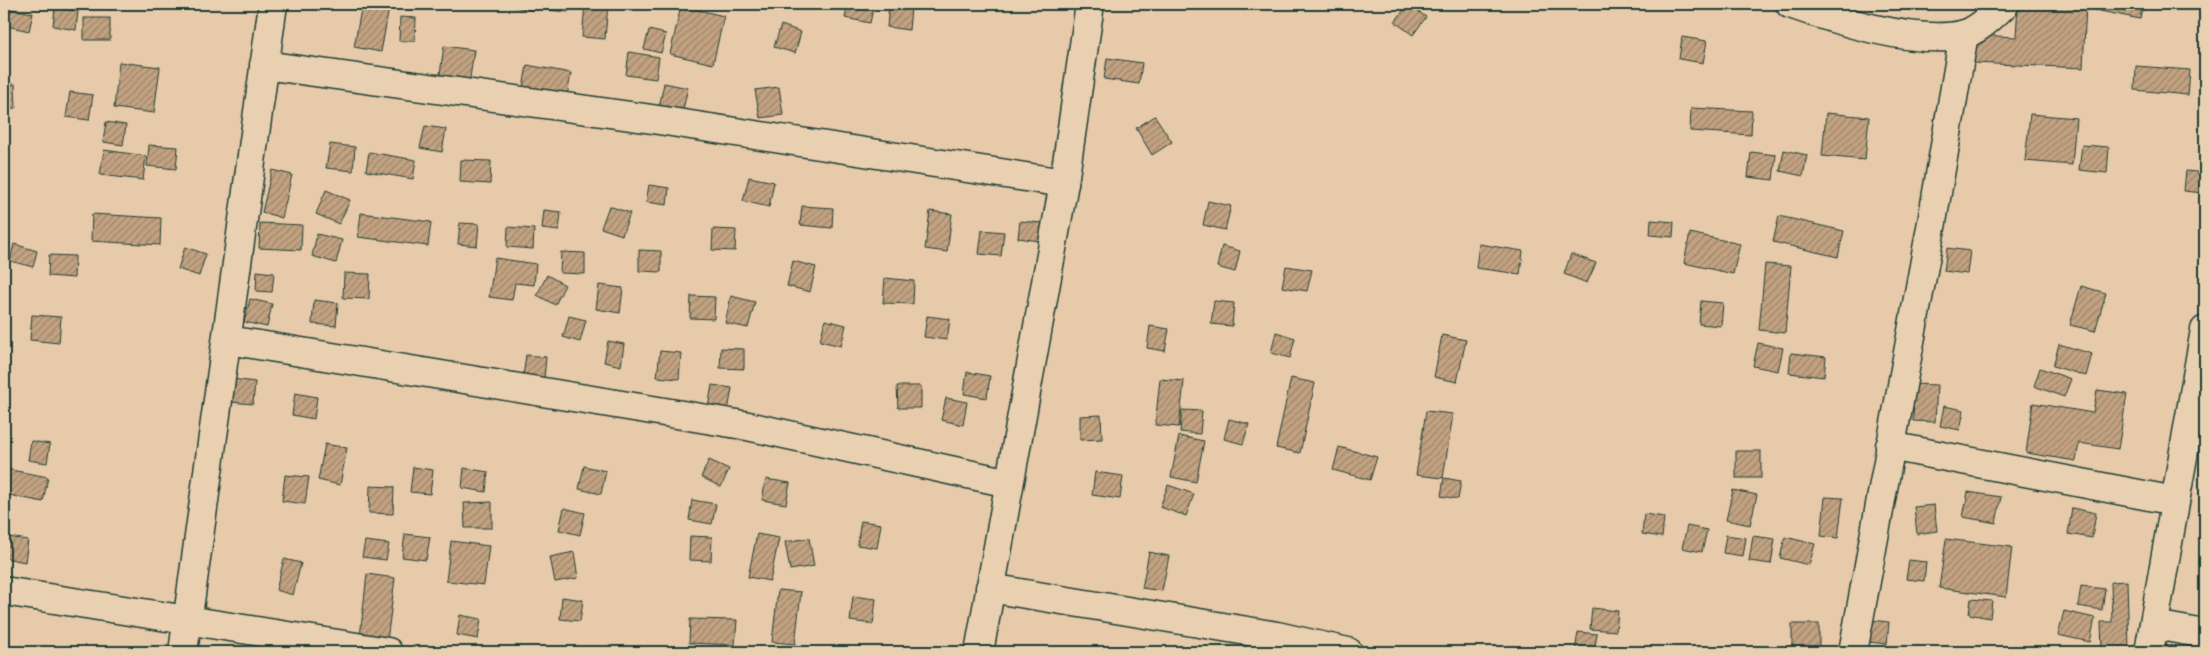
<svg xmlns="http://www.w3.org/2000/svg" width="2209" height="656" viewBox="0 0 2209 656" font-family="Caveat,sans-serif">
	<style>
		.building { fill: url(#building-hatch); stroke: #1f3d34 }
		.lines { fill: none; stroke-linecap: round; stroke-linejoin: round }
		.minor-casing { stroke: #1f3d34; stroke-width: 31 }
		.minor { stroke: #e9d0b1; stroke-width: 28 }
	</style>
	<defs>
		<pattern id="building-hatch" width="6" height="6" patternUnits="userSpaceOnUse" patternTransform="scale(1.25)"><rect width="6" height="6" fill="#c2a281"/><path d="M-1 1l2-2M0 6l6-6M5 7l2-2" fill="none" stroke="#9d856a"/></pattern>
	</defs>
	<rect width="100%" height="100%" fill="#e6caaa"/>
	<filter id="ink" filterUnits="userSpaceOnUse"><feTurbulence type="fractalNoise" baseFrequency=".02" numOctaves="2"/><feDisplacementMap in="SourceGraphic" scale="10" xChannelSelector="R" yChannelSelector="G"/><feConvolveMatrix kernelMatrix="1 2 1 2 8 2 1 2 1" color-interpolation-filters="sRGB"/></filter>
	<g filter="url(#ink)">
		<g class="building">
			<path d="M362,4L389,8L381,52L354,47Z"/>
			<path d="M496,4H533L532,10Z"/>
			<path d="M549,4H569L568,12L548,10Z"/>
			<path d="M585,4H608L605,39L582,37Z"/>
			<path d="M848,4H874L870,23L845,18Z"/>
			<path d="M1408,4L1426,17L1413,35L1395,22Z"/>
			<path d="M2018,4H2086L2083,68L1974,63L1976,35L2016,37Z"/>
			<path d="M2097,4H2143L2140,19L2095,10Z"/>
			<path d="M889,5L911,8L909,30L887,27Z"/>
			<path d="M681,6L724,16L713,64L670,54Z"/>
			<path d="M55,8L78,11L76,30L53,26Z"/>
			<path d="M11,9L33,13L29,31L7,26Z"/>
			<path d="M400,17L416,18L415,41H399Z"/>
			<rect x="84" y="18" width="26" height="22"/>
			<path d="M781,25L801,32L795,53L774,47Z"/>
			<path d="M649,30L666,34L661,53L644,49Z"/>
			<path d="M1682,37L1707,41L1703,63L1679,59Z"/>
			<path d="M444,46L474,50L468,92L438,88Z"/>
			<path d="M629,52L659,57L656,79L626,75Z"/>
			<path d="M1107,58L1142,63L1139,84L1104,79Z"/>
			<path d="M119,62L160,67L154,113L114,108Z"/>
			<path d="M527,65L571,73L566,102L522,94Z"/>
			<path d="M2136,66L2190,70L2188,95L2135,90Z"/>
			<path d="M664,83L688,88L682,113L659,108Z"/>
			<path d="M15,84L16,108L4,109V85Z"/>
			<path d="M779,87L783,115L760,118L755,90Z"/>
			<path d="M70,92L93,95L89,120L66,117Z"/>
			<path d="M1691,108L1752,111L1751,135L1690,131Z"/>
			<path d="M1826,113L1869,117L1865,160L1822,156Z"/>
			<path d="M2030,114L2076,118L2072,165L2025,161Z"/>
			<path d="M1155,116L1172,142L1152,155L1136,128Z"/>
			<path d="M106,122L126,125L123,145L103,142Z"/>
			<path d="M425,126L446,129L442,152L420,148Z"/>
			<path d="M330,144L355,147L353,171L326,168Z"/>
			<path d="M149,145L178,147L176,169L147,166Z"/>
			<path d="M2082,145L2109,147L2107,173L2079,170Z"/>
			<path d="M104,150L146,156L143,180L100,175Z"/>
			<path d="M1784,150L1807,155L1803,176L1780,171Z"/>
			<path d="M369,152L416,160L413,179L366,171Z"/>
			<path d="M1751,152L1776,155L1773,180L1748,177Z"/>
			<path d="M461,160L491,161L490,184L460,182Z"/>
			<path d="M272,170L292,175L282,218L262,212Z"/>
			<path d="M2186,171L2205,173L2203,193L2184,191Z"/>
			<path d="M749,177L774,182L769,207L743,201Z"/>
			<path d="M649,185L669,188L667,205L646,202Z"/>
			<path d="M326,190L350,200L339,224L316,214Z"/>
			<path d="M1208,201L1231,206L1225,230L1203,225Z"/>
			<path d="M609,206L630,213L622,235L601,228Z"/>
			<path d="M802,206L833,208L832,228L800,225Z"/>
			<path d="M544,210L561,212L559,231L542,229Z"/>
			<path d="M930,211L952,214L947,252L925,249Z"/>
			<path d="M361,213L431,222L428,246L358,237Z"/>
			<path d="M92,214L161,218L160,245L91,241Z"/>
			<path d="M1779,216L1844,231L1838,257L1773,242Z"/>
			<path d="M1651,220L1674,222L1673,237L1650,235Z"/>
			<path d="M1020,221L1043,223L1040,241L1018,238Z"/>
			<path d="M260,223L302,225L301,250L259,248Z"/>
			<path d="M460,223L479,224L477,246L458,244Z"/>
			<path d="M508,227L534,229L533,249L507,247Z"/>
			<path d="M713,229L736,230L735,251L712,250Z"/>
			<path d="M982,230L1004,232L1001,256L979,254Z"/>
			<path d="M1690,233L1740,244L1733,274L1684,263Z"/>
			<path d="M317,234L342,240L336,263L312,256Z"/>
			<path d="M14,244L37,251L33,267L10,261Z"/>
			<path d="M1479,244L1523,251L1520,274L1476,268Z"/>
			<path d="M1222,246L1240,251L1235,272L1217,267Z"/>
			<path d="M185,247L206,254L199,276L178,269Z"/>
			<path d="M1947,248L1970,251L1967,274L1944,271Z"/>
			<path d="M639,250L661,251V272L639,271Z"/>
			<path d="M561,252L585,253V274L560,273Z"/>
			<path d="M1571,254L1596,263L1587,283L1564,274Z"/>
			<path d="M49,255L75,256L74,278L48,276Z"/>
			<path d="M495,258L536,264L534,285L515,283L512,300L489,297Z"/>
			<path d="M793,261L816,267L810,292L787,286Z"/>
			<path d="M1765,264L1791,266L1785,333L1759,330Z"/>
			<path d="M1286,266L1312,270L1307,291L1282,287Z"/>
			<path d="M257,271L274,273L272,292L256,291Z"/>
			<path d="M344,273L370,274L369,299L343,298Z"/>
			<path d="M547,275L565,285L555,305L537,295Z"/>
			<path d="M885,278L914,281L913,304L883,303Z"/>
			<path d="M599,285L623,288L620,313L596,309Z"/>
			<path d="M2081,286L2106,293L2095,331L2070,325Z"/>
			<path d="M691,296L715,297L714,319L690,318Z"/>
			<path d="M731,296L755,302L748,328L725,323Z"/>
			<path d="M250,299L272,304L267,327L244,322Z"/>
			<path d="M314,300L338,303L336,326L312,324Z"/>
			<path d="M1214,301L1234,303L1232,326L1211,324Z"/>
			<path d="M1701,301L1723,303L1721,326L1699,324Z"/>
			<path d="M32,315L61,317L59,343L30,340Z"/>
			<path d="M569,316L586,320L580,342L563,337Z"/>
			<path d="M927,316L950,319L947,340L924,337Z"/>
			<path d="M825,320L846,325L841,346L820,341Z"/>
			<path d="M1150,326L1169,329L1165,351L1147,348Z"/>
			<path d="M1276,332L1295,338L1290,358L1271,353Z"/>
			<path d="M1442,335L1466,340L1457,382L1434,377Z"/>
			<path d="M608,341L624,344L621,366L604,362Z"/>
			<path d="M1758,343L1783,348L1778,371L1753,366Z"/>
			<path d="M2059,344L2092,354L2086,376L2053,366Z"/>
			<path d="M721,348L744,349V369L720,368Z"/>
			<path d="M660,351L681,353L679,379L657,377Z"/>
			<path d="M1791,353L1826,357L1824,377L1789,373Z"/>
			<path d="M526,355L546,357L544,379L523,377Z"/>
			<path d="M2040,368L2071,379L2064,397L2034,386Z"/>
			<path d="M967,372L990,376L987,398L964,394Z"/>
			<path d="M1291,378L1315,383L1300,453L1276,448Z"/>
			<path d="M232,379L255,382L253,404L230,402Z"/>
			<path d="M1160,379L1184,381L1179,427L1155,425Z"/>
			<path d="M1914,384L1937,385L1935,422L1913,421Z"/>
			<path d="M712,385L732,388L728,411L708,408Z"/>
			<path d="M897,386H921V408H898Z"/>
			<path d="M2097,390L2127,394L2118,449L2079,443L2076,461L2026,453L2033,403L2093,413Z"/>
			<path d="M295,393L317,397L314,419L292,415Z"/>
			<path d="M946,398L967,402L963,425L941,420Z"/>
			<path d="M1944,406L1964,410L1960,430L1940,426Z"/>
			<path d="M1182,410L1202,411L1200,434L1180,432Z"/>
			<path d="M1426,411L1453,414L1443,478L1416,475Z"/>
			<path d="M1101,415L1102,439L1080,440V416Z"/>
			<path d="M1229,419L1249,424L1243,444L1224,439Z"/>
			<path d="M1179,436L1204,441L1196,482L1171,477Z"/>
			<path d="M31,441L50,444L47,463L28,460Z"/>
			<path d="M325,444L347,448L340,485L318,480Z"/>
			<path d="M1339,447L1377,457L1370,480L1333,470Z"/>
			<rect x="1736" y="451" width="25" height="27"/>
			<path d="M709,460L729,469L721,487L701,477Z"/>
			<path d="M584,466L606,471L601,494L579,489Z"/>
			<path d="M413,467L433,470L430,494L410,492Z"/>
			<path d="M464,468L488,472L486,492L462,488Z"/>
			<path d="M6,469L48,477L43,502L4,494Z"/>
			<path d="M1095,472L1123,476L1120,499L1092,495Z"/>
			<path d="M285,475L309,477L305,504L282,501Z"/>
			<path d="M1444,478L1461,481L1458,499L1441,496Z"/>
			<path d="M766,479L790,483L786,504L762,500Z"/>
			<path d="M1168,485L1194,494L1186,516L1160,507Z"/>
			<path d="M370,486L394,487L393,514L369,513Z"/>
			<path d="M1733,490L1757,495L1750,525L1726,520Z"/>
			<path d="M1968,492L2001,497L1996,523L1963,517Z"/>
			<path d="M1825,497L1843,498L1838,538L1821,536Z"/>
			<path d="M692,500L716,504L712,524L689,520Z"/>
			<path d="M492,502V528H465L464,503Z"/>
			<path d="M1934,505L1937,531L1917,534L1914,507Z"/>
			<path d="M564,508L585,513L580,535L559,530Z"/>
			<path d="M2072,508L2096,513L2092,538L2068,534Z"/>
			<path d="M1644,514L1664,517L1662,537L1642,534Z"/>
			<path d="M861,521L881,524L877,548L857,545Z"/>
			<path d="M1687,526L1707,530L1702,552L1682,548Z"/>
			<path d="M405,534L430,537L426,560L402,557Z"/>
			<path d="M757,534L779,538L770,581L748,577Z"/>
			<path d="M1726,535L1746,538L1743,556L1723,553Z"/>
			<path d="M690,536L712,537L711,561L689,560Z"/>
			<path d="M1753,536L1775,539L1771,564L1749,561Z"/>
			<path d="M8,537L28,540L25,562L5,558Z"/>
			<path d="M1785,537L1815,544L1809,565L1780,558Z"/>
			<path d="M809,538L814,566L790,570L785,542Z"/>
			<path d="M1946,539L2012,547L2006,597L1939,588Z"/>
			<path d="M365,541L389,544L386,560L362,557Z"/>
			<path d="M451,541L489,546L484,585L446,581Z"/>
			<path d="M574,552L578,578L555,582L550,557Z"/>
			<path d="M1149,552L1169,556L1162,591L1142,588Z"/>
			<path d="M284,559L301,563L293,595L276,590Z"/>
			<path d="M1909,560L1926,562L1924,581L1906,579Z"/>
			<path d="M367,574L395,578L386,649L359,646Z"/>
			<path d="M2127,581L2129,650H2102L2101,622H2112L2111,582Z"/>
			<path d="M2081,586L2105,589L2102,610L2078,606Z"/>
			<path d="M778,590L801,592L795,644L772,642Z"/>
			<path d="M853,596L876,599L873,624L850,621Z"/>
			<path d="M562,597L583,600L580,621L560,619Z"/>
			<path d="M1971,599L1992,601L1990,618L1969,614Z"/>
			<path d="M1592,608L1618,611L1616,631L1590,629Z"/>
			<path d="M2064,611L2095,618L2090,642L2058,635Z"/>
			<path d="M460,615L481,619L478,639L457,635Z"/>
			<path d="M690,619L737,620L735,645L689,643Z"/>
			<path d="M1871,620L1889,622L1887,644L1869,642Z"/>
			<rect x="1792" y="624" width="27" height="26"/>
			<path d="M1578,632L1597,634L1594,652H1575Z"/>
		</g>
		<g class="lines">
			<defs>
				<g id="minor">
					<path d="M1790,4C1835,20 1916,45 1962,35C1978,31 1993,15 2005,4"/>
					<path d="M264,65L652,119L1064,183"/>
					<path d="M228,340L743,425L1009,483"/>
					<path d="M1890,446L2175,501"/>
					<path d="M990,588L1277,636L1348,652"/>
					<path d="M4,591L388,652"/>
					<path d="M2154,625L2205,634"/>
					<path d="M183,652L273,4"/>
					<path d="M979,652L1064,183L1090,4"/>
					<path d="M1853,652L1932,222L1964,34"/>
					<path d="M2149,652L2205,330"/>
				</g>
			</defs>
			<use href="#minor" class="minor-casing"/>
			<use href="#minor" class="minor"/>
		</g>
	</g>
	<rect width="2209" height="656" fill="none" stroke="#e9d0b1" stroke-width="20"/>
	<rect x="10" y="10" width="2189" height="636" fill="none" stroke="#1f3d34" stroke-width="2" filter="url(#ink)"/>
</svg>
